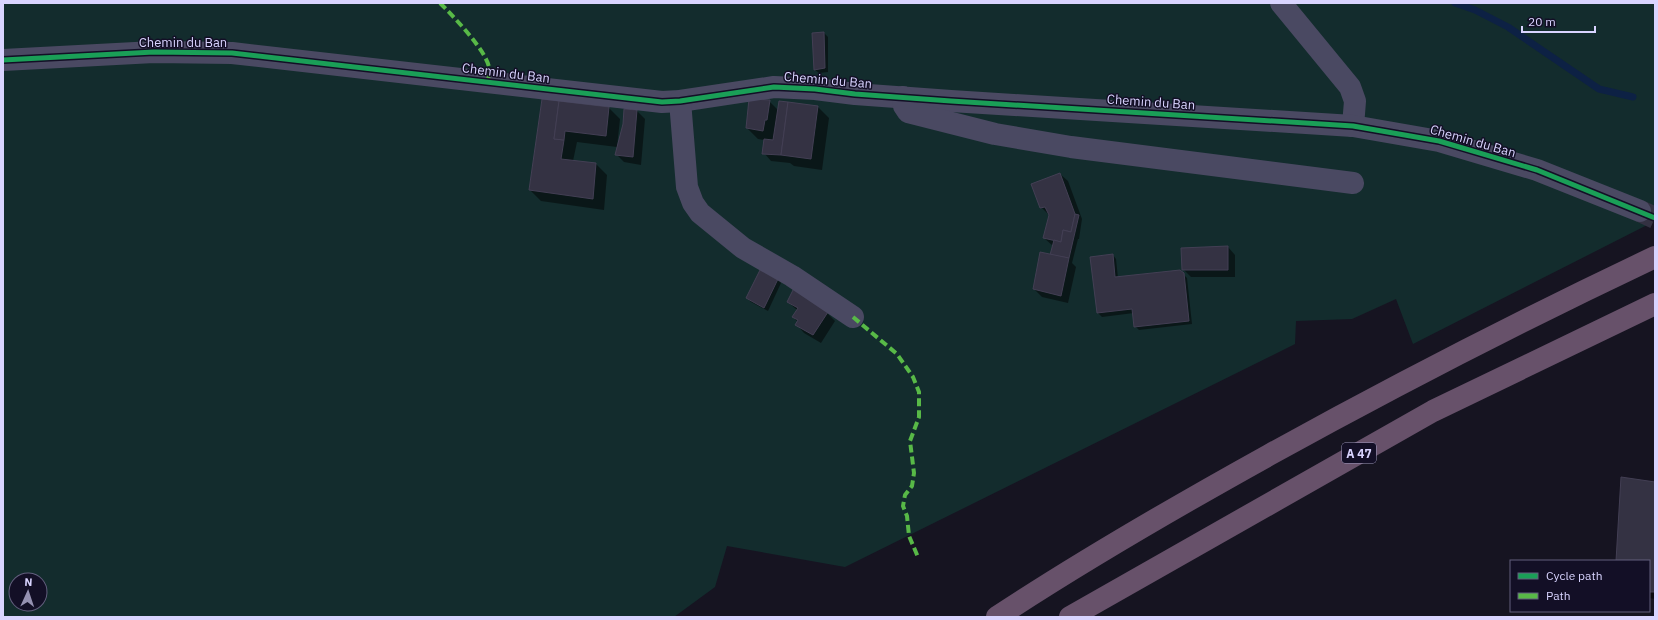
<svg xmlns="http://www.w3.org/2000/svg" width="1658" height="620" viewBox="0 0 1658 620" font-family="'IBM Plex Sans',sans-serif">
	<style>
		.green { fill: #132c2d; fill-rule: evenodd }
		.shadow { fill: #0007 }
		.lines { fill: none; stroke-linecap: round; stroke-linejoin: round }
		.stream { stroke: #0d2144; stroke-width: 7 }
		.building { fill: #343243; stroke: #433f54 }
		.minor-tunnel { stroke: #333142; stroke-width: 22; stroke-dasharray: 22 11; stroke-linecap: butt }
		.minor { stroke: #4a4962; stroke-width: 22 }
		.highway { stroke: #67516a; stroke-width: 22 }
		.quiet { stroke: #58b947; stroke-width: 4; stroke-dasharray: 8 4; stroke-linecap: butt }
		.cycleway-casing { stroke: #130f26; stroke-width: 8 }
		.cycleway { stroke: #1a9f57; stroke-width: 5 }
		.labels { text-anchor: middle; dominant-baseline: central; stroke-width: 3; stroke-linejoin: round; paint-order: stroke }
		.shield { fill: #130f26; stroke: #9e99be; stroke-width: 1 }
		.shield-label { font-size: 12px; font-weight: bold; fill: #d9d4ff }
		.street-label { font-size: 13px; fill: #d9d4ff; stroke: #130f26 }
	</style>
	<rect width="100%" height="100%" fill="#161421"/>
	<path class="green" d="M3,3H1655V221L1413,344L1396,299L1352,319L1296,321L1295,344L845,567L727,546L715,587L674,617H3ZM16,580H40V604H16Z"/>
	<g class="shadow">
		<path d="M824,33L828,37V72L819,73L815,70Z"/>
		<path d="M543,100L609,108L620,119L617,147L577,142L573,161L596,164L607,175L604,210L541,201L530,190Z"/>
		<path d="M769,101L778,110L818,107L829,118L822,170L794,166L790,163L771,161L764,153V140L758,139L747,128Z"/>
		<path d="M637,111L645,119L641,165L624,162L617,155Z"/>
		<path d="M1060,174L1068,181L1082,219L1079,239H1078L1072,263L1076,267L1068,303L1042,297L1034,289L1051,256L1053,246L1044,238L1049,215L1041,207Z"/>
		<path d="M1228,247L1235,255V277H1191L1183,269Z"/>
		<path d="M1113,255L1116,259L1118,278L1183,274L1187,278L1192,324L1139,330L1135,326L1134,313L1102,317L1098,313Z"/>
		<path d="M778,279L781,283L768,311L751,302L747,298Z"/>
		<path d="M788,302L827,313L835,321L821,343L804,333L797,325L798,322L793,317L797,310Z"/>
		<path d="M1655,483V599L1649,598V561H1617Z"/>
	</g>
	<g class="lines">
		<path class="stream" d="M1455,3L1475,10L1508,27L1599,89L1633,97"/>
	</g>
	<g class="building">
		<path d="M824,32L825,68L814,70L812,33Z"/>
		<path d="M542,99L559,101L554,139L564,140L561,159L596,163L593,199L529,190Z"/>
		<path d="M749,99L770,100L767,120H765L763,131L746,128Z"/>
		<path d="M559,101L609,107L606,136L565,131L564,140L554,139Z"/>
		<path d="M779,101L788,102L781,155L762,154L764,139L773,140Z"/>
		<path d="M788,102L818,106L811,159L781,155Z"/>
		<path d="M624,109L637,110L633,157L615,155L623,124Z"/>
		<path d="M1060,173L1075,214L1071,232L1063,230L1061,242L1043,238L1049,215L1045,207L1040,208L1031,184Z"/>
		<path d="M1075,214L1079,215L1069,258L1050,255L1054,240L1061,242L1063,230L1071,232Z"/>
		<path d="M1228,246V270H1182L1181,248Z"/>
		<path d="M1040,252L1069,258L1061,296L1033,289Z"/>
		<path d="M1113,254L1115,277L1180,270L1184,273L1189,321L1134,327L1132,309L1097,313L1090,257Z"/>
		<path d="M761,268L778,279L764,308L746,298Z"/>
		<path d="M794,288L828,312L813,335L795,325L798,320L792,317L798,308L787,302Z"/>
		<path d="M1621,477L1655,482V592H1649V561H1616Z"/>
	</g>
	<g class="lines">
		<path class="minor-tunnel" d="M1640,211L1655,218"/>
		<g class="minor">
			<path d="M1281,3L1350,87L1355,101L1353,126"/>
			<path d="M3,60L154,52L232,53L662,102L680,101L774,87L815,89L855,94L951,101L1353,126L1439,141L1537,170L1640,211"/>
			<path d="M903,97L904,106L908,112L995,134L1071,147L1353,183"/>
			<path d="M680,101L687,187L693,203L700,213L743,248L792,276L853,317"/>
		</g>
		<g class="highway">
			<path d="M997,617C1085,559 1177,506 1269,455C1396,385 1524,319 1655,257"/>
			<path d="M1070,617L1433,411L1655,304"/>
		</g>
		<g class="quiet">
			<path d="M440,3C453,16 485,49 489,67C490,71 488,78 488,82"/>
			<path d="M853,317L897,354L913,377L919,392V417L910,441L914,473L912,486L905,495L903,506L907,516L909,536L918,557"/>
		</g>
		<defs>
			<path id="cycleway" d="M3,60L154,52L232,53L662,102L680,101L774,87L815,89L855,94L951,101L1353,126L1439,141L1537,170L1655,218"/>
		</defs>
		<use href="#cycleway" class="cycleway-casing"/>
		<use href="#cycleway" class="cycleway"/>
	</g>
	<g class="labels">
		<rect class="shield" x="1342" y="443" width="34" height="20" rx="3"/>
		<g class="shield-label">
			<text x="1359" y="453">A 47</text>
		</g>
		<g class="street-label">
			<text x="183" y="42">Chemin du Ban</text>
			<text transform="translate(506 73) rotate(7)">Chemin du Ban</text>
			<text transform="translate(828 80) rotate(5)">Chemin du Ban</text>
			<text transform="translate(1151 102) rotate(4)">Chemin du Ban</text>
			<text transform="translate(1473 141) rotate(16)">Chemin du Ban</text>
		</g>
	</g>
	<rect width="1658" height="620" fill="none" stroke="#d9d4ff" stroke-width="8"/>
	<rect x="1510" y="560" width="140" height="52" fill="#130f26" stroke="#625e7d"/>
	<rect x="1518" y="573" width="20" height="6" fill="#1a9f57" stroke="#625e7d"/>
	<text x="1546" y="580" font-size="12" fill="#d9d4ff">Cycle path</text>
	<rect x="1518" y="593" width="20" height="6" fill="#58b947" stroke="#625e7d"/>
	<text x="1546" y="600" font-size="12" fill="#d9d4ff">Path</text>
	<g transform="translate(28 592) rotate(3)"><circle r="19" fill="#130f26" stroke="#625e7d"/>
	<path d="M0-3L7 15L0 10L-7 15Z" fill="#9591b1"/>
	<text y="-6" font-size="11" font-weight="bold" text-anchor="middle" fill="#d9d4ff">N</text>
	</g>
	<path d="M1522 26v6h73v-6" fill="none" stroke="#d9d4ff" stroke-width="2"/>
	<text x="1528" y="26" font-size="12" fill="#d9d4ff" stroke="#130f26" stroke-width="3" paint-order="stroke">20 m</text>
</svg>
